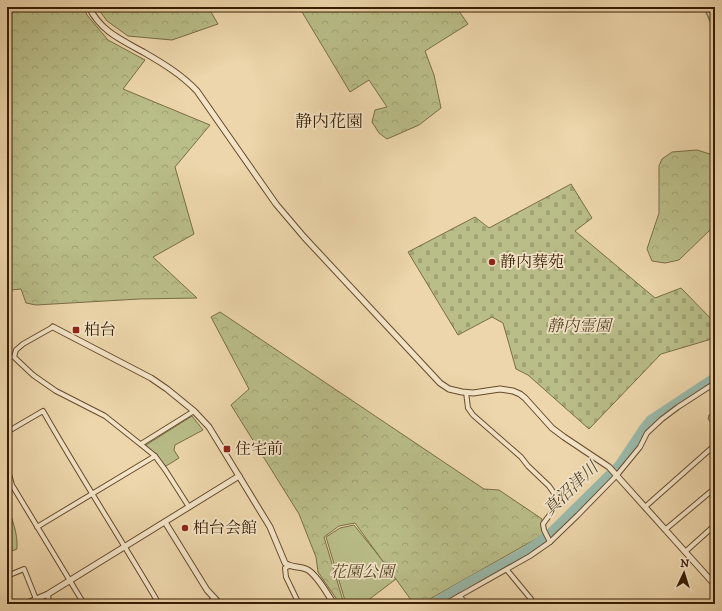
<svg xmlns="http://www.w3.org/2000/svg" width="722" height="611" viewBox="0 0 722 611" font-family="'IM FELL DW Pica','Noto Serif JP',serif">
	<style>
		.green { fill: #b9bd88; stroke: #796d45 }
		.forest { fill: url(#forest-crowns); stroke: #796d45 }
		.cemetery { fill: url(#cemetery-stones); stroke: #796d45 }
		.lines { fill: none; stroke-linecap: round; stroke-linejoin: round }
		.stream { stroke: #737b67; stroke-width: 1.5 }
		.river { stroke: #99b9aa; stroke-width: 9 }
		.minor-casing { stroke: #664b2c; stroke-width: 6 }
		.tertiary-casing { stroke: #664b2c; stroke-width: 7 }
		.minor { stroke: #f3e4c8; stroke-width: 4 }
		.tertiary { stroke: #f3e4c8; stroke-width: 5 }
		.poi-dot { fill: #8f2418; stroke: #f3e4c8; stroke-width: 1.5 }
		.labels { text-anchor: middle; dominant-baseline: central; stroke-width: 3.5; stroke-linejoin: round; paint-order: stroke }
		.poi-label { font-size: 16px; fill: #391d02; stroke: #f3e4c8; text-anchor: start }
		.park-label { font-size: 16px; font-style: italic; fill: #594524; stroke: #f3e4c8 }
		.neighbourhood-label { font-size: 17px; fill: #391d02; stroke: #f3e4c8 }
		.water-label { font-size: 17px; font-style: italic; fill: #564c34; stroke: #f3e4c8 }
	</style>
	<defs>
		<pattern id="forest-crowns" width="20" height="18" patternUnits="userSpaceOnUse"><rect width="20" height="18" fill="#b9bd88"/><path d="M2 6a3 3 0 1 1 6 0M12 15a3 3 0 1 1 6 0" fill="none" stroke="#a0a274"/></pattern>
		<pattern id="cemetery-stones" width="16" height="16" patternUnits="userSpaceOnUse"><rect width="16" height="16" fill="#b9bd88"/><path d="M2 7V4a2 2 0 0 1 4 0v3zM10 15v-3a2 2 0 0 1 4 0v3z" fill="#a0a274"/></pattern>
	</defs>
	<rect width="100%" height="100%" fill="#edd6ab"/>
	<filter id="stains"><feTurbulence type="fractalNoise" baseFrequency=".005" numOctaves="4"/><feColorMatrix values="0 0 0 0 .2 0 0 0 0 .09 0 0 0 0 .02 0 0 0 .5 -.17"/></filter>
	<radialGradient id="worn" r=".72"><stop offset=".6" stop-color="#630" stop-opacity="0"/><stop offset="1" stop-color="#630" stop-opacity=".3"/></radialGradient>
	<g class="green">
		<path d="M715,410V428L708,419L709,415Z"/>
		<path d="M192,416L203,430L175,445L174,450L179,458L166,466L146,445Z"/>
		<path d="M7,505C12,519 18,533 17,549L7,553Z"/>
		<path d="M354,525L387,566L396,579L363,604H346L326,537L340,528Z"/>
	</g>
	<g class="forest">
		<path d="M7,7H84L87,15L108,40L145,60L123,89L210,125L175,167L194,234L153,257L197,298L139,299L36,305L26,303L21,289L11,290L7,300Z"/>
		<path d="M97,7H208L218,24L172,40L128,36L107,21Z"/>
		<path d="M299,7H456L468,24L425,51L434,75L441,108L419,125L387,139L379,133L372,122L375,110L387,107L369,80L350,92Z"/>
		<path d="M697,150L713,155L715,158V221L711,229L679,260L665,263L652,261L647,249L659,213V166L662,159L672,152Z"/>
		<path d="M220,312L484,489L499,490L542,519L543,535L421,604H414L355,523L339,526L324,537L344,604H340L318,572L316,557L299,514L231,405L249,389L211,317Z"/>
	</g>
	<path class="cemetery" d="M571,184L592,218L575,231L655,298L681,288L715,323V338L661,354L589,429L528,375L516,369L503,323L492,317L458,335L408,252L475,217L489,228Z"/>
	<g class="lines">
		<path class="stream" d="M704,7L715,33"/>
		<path class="river" d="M432,604C447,595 462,585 478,577C503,563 528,552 550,533L619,465L643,429L650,420L715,377"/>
		<defs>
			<g id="minor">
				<path d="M53,327L23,344L16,350L14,357L33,375L43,382L56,391L105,416L144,447L155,456L166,471L189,507"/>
				<path d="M466,392L468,408L473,415L521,457L528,466L549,486L556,496V503L554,509L543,524L544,530L550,542"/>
				<path d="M7,432L43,411C80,476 121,539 159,604"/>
				<path d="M141,444L194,411"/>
				<path d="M7,467L12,485L84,604"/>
				<path d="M645,507L715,445"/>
				<path d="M37,527L155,456"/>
				<path d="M666,529L715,488"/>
				<path d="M685,552L715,525"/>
				<path d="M289,566L285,568L286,577L299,604"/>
				<path d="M507,570L531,599"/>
				<path d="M7,576L24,569L36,599"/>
				<path d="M48,594L49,604"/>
				<path d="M459,596L467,604"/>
				<path d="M206,604L214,599"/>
				<path d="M445,604L530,556L550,542L578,515L617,475L640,447L647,433L662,419L678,407L715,383"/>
			</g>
			<g id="tertiary">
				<path d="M89,7C101,32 122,40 145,53C164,64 182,75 197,91L276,204L304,237L440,383L449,389L462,392L473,393L500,389L513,391L520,394L525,398L552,428L564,437L609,467L715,585"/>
				<path d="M711,7L715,16"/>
				<path d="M53,327L151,378L167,389L194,411L209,427L270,527L285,563C291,568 299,566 306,569C316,573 328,595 334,604"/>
				<path d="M165,522L207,590L220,604"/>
				<path d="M25,604L48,594L69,581L239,476"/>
			</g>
		</defs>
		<use href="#minor" class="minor-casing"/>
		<use href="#tertiary" class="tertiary-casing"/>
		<use href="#minor" class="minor"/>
		<use href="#tertiary" class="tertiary"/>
	</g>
	<g class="poi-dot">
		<circle cx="492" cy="262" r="4"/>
		<rect x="72" y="326" width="8" height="8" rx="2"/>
		<rect x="223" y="445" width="8" height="8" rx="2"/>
		<circle cx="185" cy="528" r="4"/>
	</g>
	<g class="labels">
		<g class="poi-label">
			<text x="500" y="262">静内葬苑</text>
			<text x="84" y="330">柏台</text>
			<text x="235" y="449">住宅前</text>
			<text x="193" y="528">柏台会館</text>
		</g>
		<g class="park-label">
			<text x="579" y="326">静内霊園</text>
			<text x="362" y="572">花園公園</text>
		</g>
		<g class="neighbourhood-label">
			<text x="329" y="122">静内花園</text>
		</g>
		<g class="water-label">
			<text transform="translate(571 489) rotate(-44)">真沼津川</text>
		</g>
	</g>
	<rect width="722" height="611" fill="none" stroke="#edd6ab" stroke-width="24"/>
	<rect x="8" y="8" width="706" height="595" fill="none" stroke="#391d02" stroke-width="2"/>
	<rect x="12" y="12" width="698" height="587" fill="none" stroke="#391d02"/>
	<g transform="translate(684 573) rotate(4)" stroke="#f3e4c8" stroke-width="3" paint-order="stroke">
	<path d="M0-3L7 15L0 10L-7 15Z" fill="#391d02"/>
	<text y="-6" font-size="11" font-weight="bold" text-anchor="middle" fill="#391d02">N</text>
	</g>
	<rect width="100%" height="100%" filter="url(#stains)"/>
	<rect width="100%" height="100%" fill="url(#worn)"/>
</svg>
